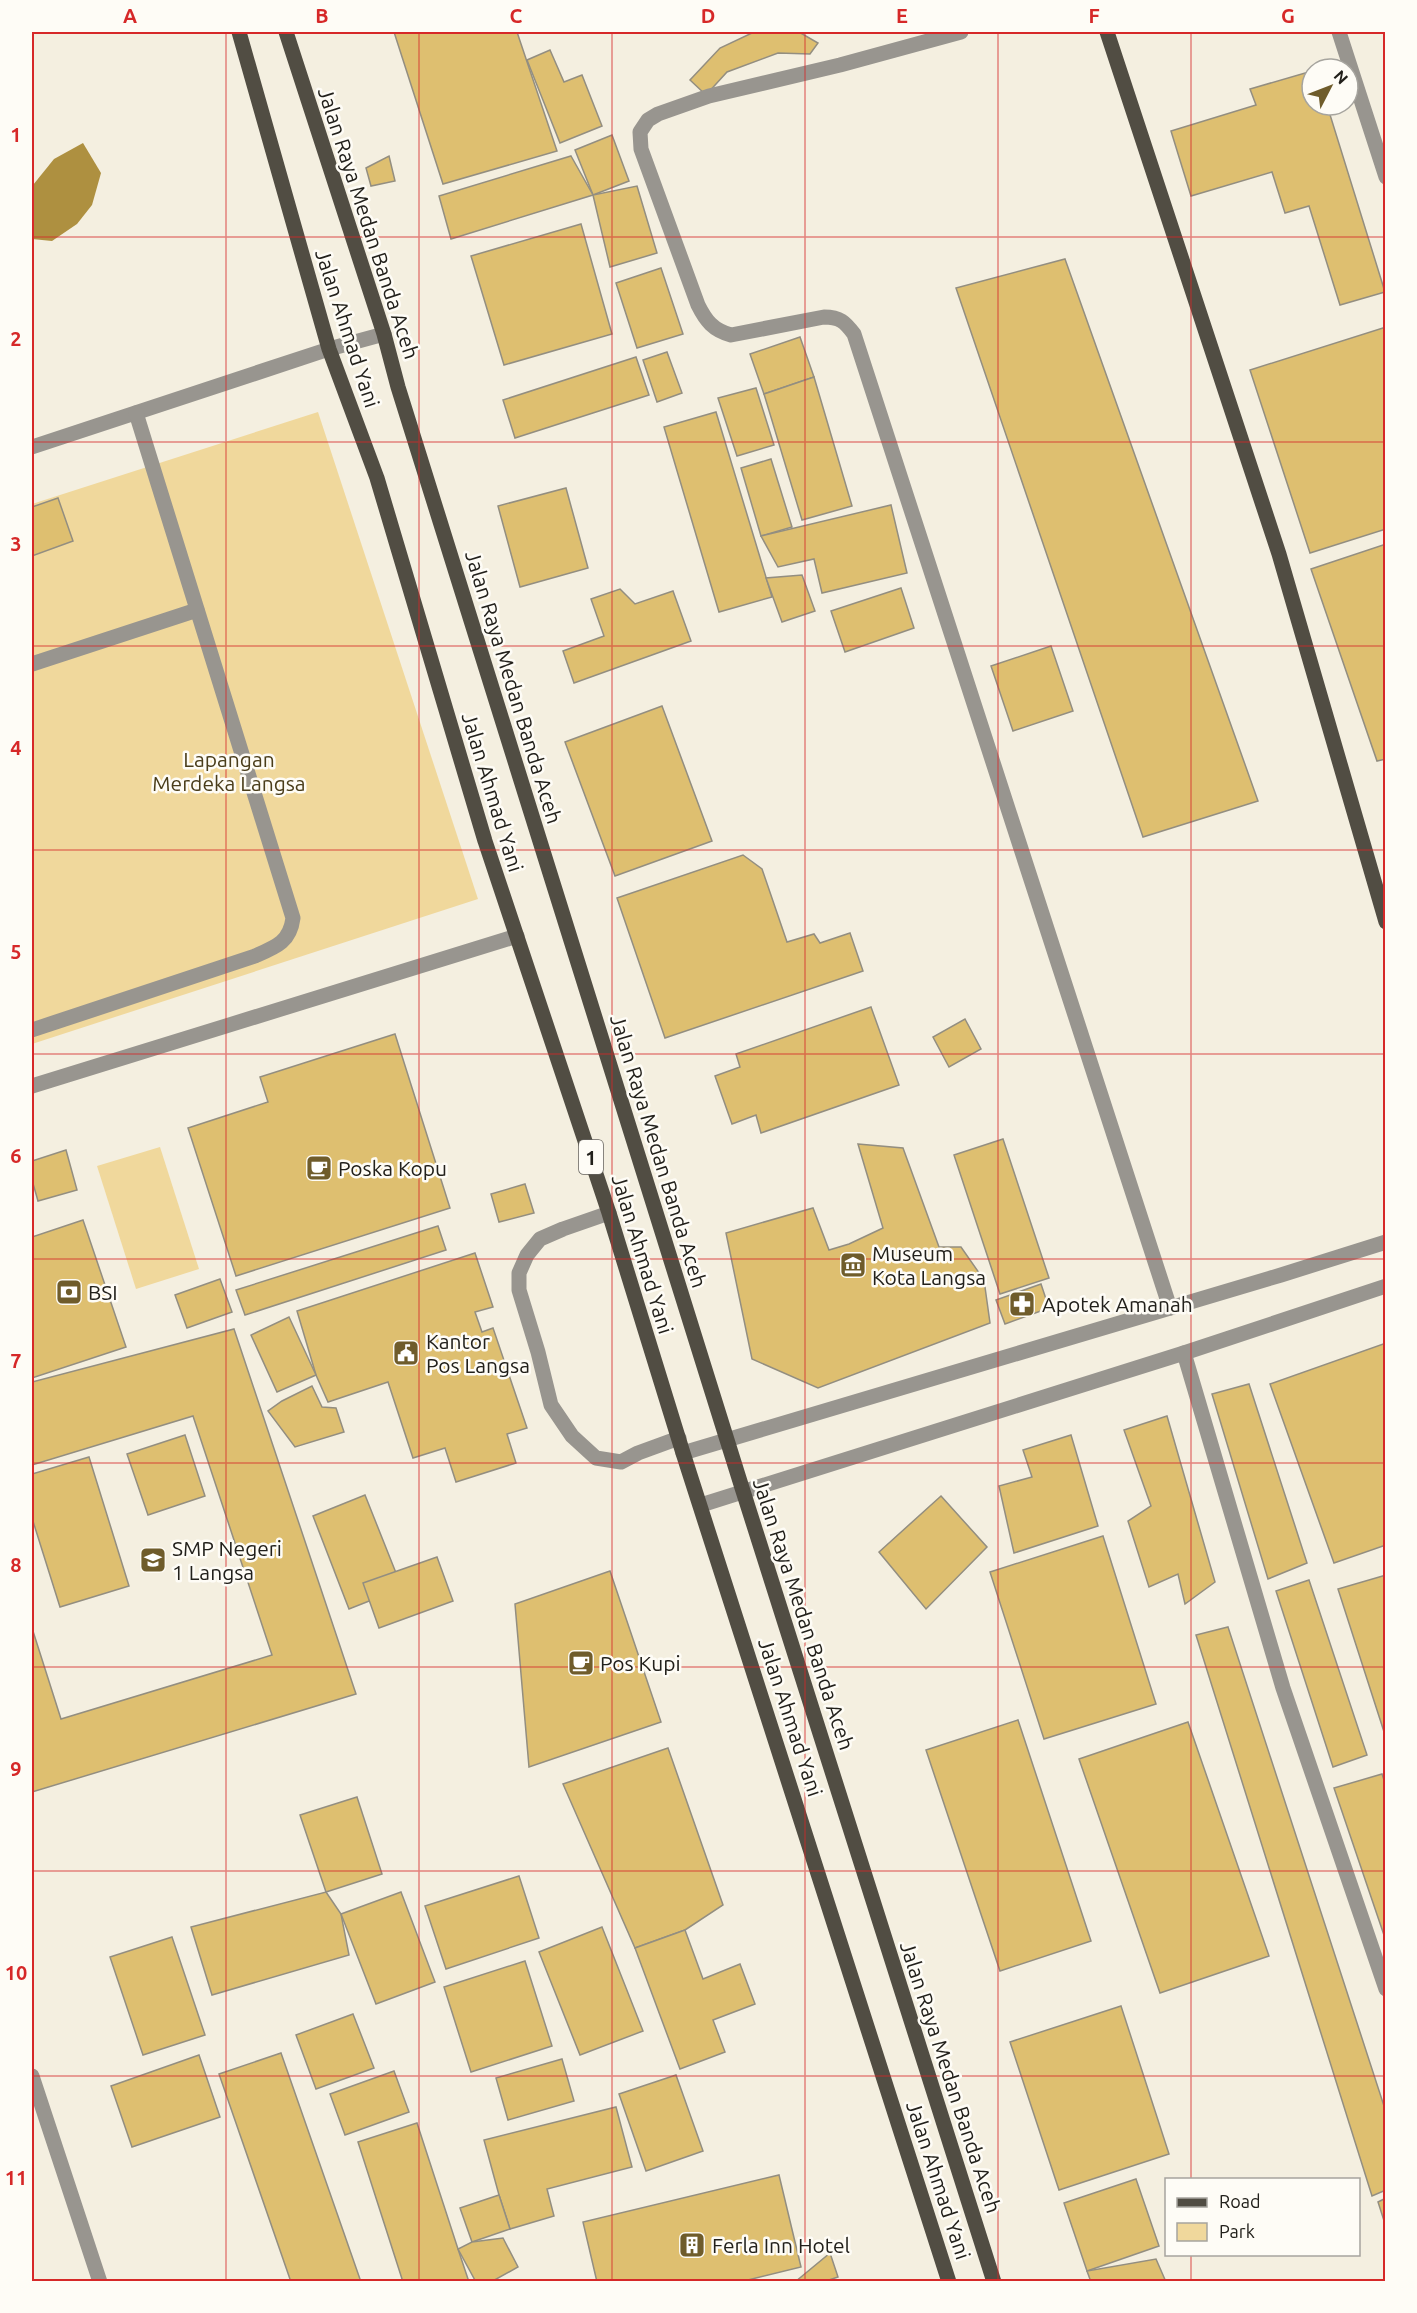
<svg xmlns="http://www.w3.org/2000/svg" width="1417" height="2313" viewBox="0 0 1417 2313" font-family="Ubuntu,sans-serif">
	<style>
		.green { fill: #f0d89c }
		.water { fill: #ae9040 }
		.building { fill: #debf70; stroke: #938e80; stroke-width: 1.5 }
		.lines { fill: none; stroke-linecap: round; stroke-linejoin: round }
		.minor { stroke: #98958f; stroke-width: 15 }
		.major { stroke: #514d43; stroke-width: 15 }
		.grid { fill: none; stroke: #d62828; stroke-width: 1.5; stroke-opacity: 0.55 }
		.labels { text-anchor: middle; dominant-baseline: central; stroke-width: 5; stroke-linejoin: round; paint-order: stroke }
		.shield { fill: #fefcf6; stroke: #64625d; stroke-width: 1.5 }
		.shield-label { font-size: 20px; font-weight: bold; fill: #22201b }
		.street-label { font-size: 21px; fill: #22201b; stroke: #fefcf6 }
		.park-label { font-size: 21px; fill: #4a3d1a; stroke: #fefcf6 }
		.poi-label { font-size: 21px; fill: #22201b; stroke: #fefcf6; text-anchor: start }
		.neatline { fill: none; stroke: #d62828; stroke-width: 2 }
		.grid-label { font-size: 20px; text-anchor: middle; font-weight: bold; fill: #d62828 }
	</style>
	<rect width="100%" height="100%" fill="#f4efe0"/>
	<g class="green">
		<path d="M318,412L478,899L32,1044V504Z"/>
		<path d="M160,1147L199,1269L136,1289L97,1166Z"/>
	</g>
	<path class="water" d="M83,143L101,173L92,205L77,224L52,241L32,239L33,185L54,159Z"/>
	<g class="building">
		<path d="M394,32H517L557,151L443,184Z"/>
		<path d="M754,32H799L818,43L810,54L778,53L727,72L706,95L690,80L720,48Z"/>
		<path d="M550,50L564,82L582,75L602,126L560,143L527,60Z"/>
		<path d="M1312,71V105H1327L1385,292L1340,305L1309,206L1285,213L1272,172L1191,196L1171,131L1256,105L1250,89Z"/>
		<path d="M612,135L629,181L593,195L575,150Z"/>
		<path d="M389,156L395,181L371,186L366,168Z"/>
		<path d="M571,156L593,195L451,239L439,196Z"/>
		<path d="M637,186L657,253L610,267L593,195Z"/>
		<path d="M581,224L612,334L504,365L471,256Z"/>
		<path d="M1065,259L1258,801L1143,837L956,288Z"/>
		<path d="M661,268L683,334L637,348L616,283Z"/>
		<path d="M1386,327V529L1310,553L1250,370Z"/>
		<path d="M800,337L814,377L764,394L750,354Z"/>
		<path d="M667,352L682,393L657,402L643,360Z"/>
		<path d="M636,357L649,395L515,438L503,400Z"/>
		<path d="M814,377L852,506L802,520L764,394Z"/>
		<path d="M756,388L774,445L737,456L718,398Z"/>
		<path d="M716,412L772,597L719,612L664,427Z"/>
		<path d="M771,459L792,527L761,536L741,468Z"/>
		<path d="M566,488L588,568L520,587L498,506Z"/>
		<path d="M58,498L73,541L32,556V507Z"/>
		<path d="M891,505L907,573L822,593L814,559L778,567L761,536Z"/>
		<path d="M1386,544V759L1377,761L1311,569Z"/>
		<path d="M802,575L815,611L782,622L766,578Z"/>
		<path d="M901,588L914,628L845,652L831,611Z"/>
		<path d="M620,589L635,604L673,591L691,641L574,683L563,651L604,636L591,599Z"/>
		<path d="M1051,646L1073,711L1013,731L991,666Z"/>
		<path d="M662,706L712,841L615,876L565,742Z"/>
		<path d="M743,855L762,869L787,942L814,934L820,943L850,933L863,971L665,1038L617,898Z"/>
		<path d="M871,1007L899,1085L761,1133L756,1115L732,1124L715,1076L740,1067L736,1054Z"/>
		<path d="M965,1019L981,1049L949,1067L933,1037Z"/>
		<path d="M395,1034L450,1208L236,1276L188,1128L268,1102L260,1077Z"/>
		<path d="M1003,1139L1049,1278L1000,1294L954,1155Z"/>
		<path d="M858,1144L903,1148L939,1247H961L984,1280L990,1323L818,1388L752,1359L726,1233L813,1208L829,1250L849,1244L883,1228Z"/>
		<path d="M66,1150L77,1190L38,1201L32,1180V1161Z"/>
		<path d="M525,1184L534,1213L499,1222L491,1194Z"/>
		<path d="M83,1220L126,1347L32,1378V1237Z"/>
		<path d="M438,1226L446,1250L245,1315L236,1290Z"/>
		<path d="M475,1253L493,1307L475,1312L482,1332L493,1328L527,1428L507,1434L516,1463L456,1482L445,1448L413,1458L388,1382L328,1402L316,1375L297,1311Z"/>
		<path d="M220,1279L232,1312L187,1328L175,1295Z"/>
		<path d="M1041,1284L1049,1308L1005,1324L996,1300Z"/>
		<path d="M289,1317L316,1375L277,1392L251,1335Z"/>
		<path d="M234,1329L356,1694L32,1792V1628L61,1719L272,1655L193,1416L32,1465V1382Z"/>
		<path d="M1386,1343V1545L1334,1563L1270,1384Z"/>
		<path d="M1249,1384L1307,1563L1268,1579L1212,1394Z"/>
		<path d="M312,1386L322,1407L336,1408L344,1432L295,1447L268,1411L282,1401Z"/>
		<path d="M1167,1416L1215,1582L1185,1604L1178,1574L1149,1587L1128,1521L1151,1506L1124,1430Z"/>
		<path d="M185,1435L205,1496L148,1515L127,1454Z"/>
		<path d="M1071,1435L1098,1526L1014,1553L999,1486L1032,1477L1023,1450Z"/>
		<path d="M89,1457L129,1586L60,1607L32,1518V1474Z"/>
		<path d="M365,1495L402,1588L349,1609L313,1516Z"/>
		<path d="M941,1496L987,1547L926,1609L879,1552Z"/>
		<path d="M1103,1536L1156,1704L1044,1739L990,1572Z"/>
		<path d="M437,1557L453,1601L379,1628L363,1583Z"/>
		<path d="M610,1571L661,1722L529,1767L515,1604Z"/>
		<path d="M1386,1575V1738L1338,1589Z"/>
		<path d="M1309,1580L1367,1755L1333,1767L1276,1591Z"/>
		<path d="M1228,1627L1386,2112V2190L1372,2196L1196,1635Z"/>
		<path d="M1018,1720L1091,1941L1000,1971L926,1750Z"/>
		<path d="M1188,1722L1269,1956L1160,1993L1079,1759Z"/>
		<path d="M668,1748L723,1905L685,1930L635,1948L563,1784Z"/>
		<path d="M1382,1774L1386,1786V1941L1334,1788Z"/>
		<path d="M357,1797L382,1874L326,1892L300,1815Z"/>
		<path d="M519,1876L539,1938L446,1969L425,1906Z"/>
		<path d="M326,1892L341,1914L349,1955L212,1995L191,1927Z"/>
		<path d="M401,1892L435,1982L376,2004L341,1914Z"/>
		<path d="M602,1927L643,2031L580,2055L539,1952Z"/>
		<path d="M685,1930L703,1979L740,1964L755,2004L713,2020L725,2052L680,2069L635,1948Z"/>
		<path d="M172,1937L205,2035L143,2055L110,1957Z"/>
		<path d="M525,1961L552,2046L471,2072L444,1987Z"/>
		<path d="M1121,2006L1169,2154L1059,2190L1010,2042Z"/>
		<path d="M353,2014L374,2068L316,2089L296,2035Z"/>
		<path d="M281,2053L361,2282H291L219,2074Z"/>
		<path d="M199,2055L220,2117L132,2147L111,2086Z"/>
		<path d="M562,2059L574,2101L508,2120L496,2078Z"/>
		<path d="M394,2071L409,2112L345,2135L330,2094Z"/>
		<path d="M676,2075L703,2151L646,2171L619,2094Z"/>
		<path d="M616,2107L632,2167L547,2189L554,2216L510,2229L499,2195L484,2140Z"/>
		<path d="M417,2123L458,2249L469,2282H403L358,2142Z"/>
		<path d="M779,2175L801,2267L740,2282H597L583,2222Z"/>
		<path d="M1136,2179L1159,2246L1087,2271L1064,2203Z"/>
		<path d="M499,2195L510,2229L472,2242L460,2208Z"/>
		<path d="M1386,2198V2227L1378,2202Z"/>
		<path d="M503,2238L518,2267L491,2282H476L458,2249L472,2242Z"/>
		<path d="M830,2253L838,2277L823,2282H795Z"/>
		<path d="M1156,2259L1166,2282H1091L1087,2271Z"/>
	</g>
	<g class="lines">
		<g class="minor">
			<path d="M961,32L840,65L709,96L658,114L648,120L640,132L641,149L698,305C706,321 713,330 731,335L824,317C840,317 845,322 854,334L1170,1308"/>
			<path d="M1339,32L1386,177"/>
			<path d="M32,447L329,349L384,334"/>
			<path d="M32,664L197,610"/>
			<path d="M32,1030L255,956C276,947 290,942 293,918L136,413"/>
			<path d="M32,1086L517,936"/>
			<path d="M609,1213L563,1229L540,1239L527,1255L519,1273V1290L538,1352L551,1405L572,1436L596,1458L621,1462L638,1453L679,1438"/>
			<path d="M1184,1353L1283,1688L1386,1989"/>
			<path d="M683,1453L1281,1275L1386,1242"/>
			<path d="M701,1505L1184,1353L1386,1286"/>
			<path d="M32,2076L100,2282"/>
		</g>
		<g class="major">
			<path d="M239,32L329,349L377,478L485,841L609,1213L683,1453L949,2282"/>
			<path d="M286,32L384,334L398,387L743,1491L994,2282"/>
			<path d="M1107,32L1279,554L1386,922"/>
		</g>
	</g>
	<path class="grid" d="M226,32V2282M419,32V2282M612,32V2282M805,32V2282M998,32V2282M1191,32V2180M32,237H1386M32,442H1386M32,646H1386M32,850H1386M32,1054H1386M32,1259H1386M32,1463H1386M32,1667H1386M32,1871H1386M32,2076H1386M1191,2254V2282"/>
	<defs>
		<symbol id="cafe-square" viewBox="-11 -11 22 22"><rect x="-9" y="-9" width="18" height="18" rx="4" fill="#6f5c2b" stroke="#fefcf6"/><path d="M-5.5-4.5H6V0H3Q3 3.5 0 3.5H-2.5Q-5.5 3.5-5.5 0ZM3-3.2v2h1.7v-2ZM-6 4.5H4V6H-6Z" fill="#fff"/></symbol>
		<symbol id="museum-square" viewBox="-11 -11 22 22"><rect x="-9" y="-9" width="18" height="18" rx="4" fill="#6f5c2b" stroke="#fefcf6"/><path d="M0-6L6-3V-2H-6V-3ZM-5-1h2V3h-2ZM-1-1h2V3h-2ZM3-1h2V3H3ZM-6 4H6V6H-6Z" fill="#fff"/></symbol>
		<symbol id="bank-square" viewBox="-11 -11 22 22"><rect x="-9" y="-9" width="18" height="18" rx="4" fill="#6f5c2b" stroke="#fefcf6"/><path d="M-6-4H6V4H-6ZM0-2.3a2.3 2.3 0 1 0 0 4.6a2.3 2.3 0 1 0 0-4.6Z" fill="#fff"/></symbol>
		<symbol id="pharmacy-square" viewBox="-11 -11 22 22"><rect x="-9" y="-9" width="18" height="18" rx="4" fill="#6f5c2b" stroke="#fefcf6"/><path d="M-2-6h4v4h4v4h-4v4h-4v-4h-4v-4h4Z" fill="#fff"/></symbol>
		<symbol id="civic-square" viewBox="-11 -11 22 22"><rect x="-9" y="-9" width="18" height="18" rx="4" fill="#6f5c2b" stroke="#fefcf6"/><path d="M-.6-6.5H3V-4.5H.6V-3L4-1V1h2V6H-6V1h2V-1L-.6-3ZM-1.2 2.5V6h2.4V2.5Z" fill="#fff"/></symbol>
		<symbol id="school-square" viewBox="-11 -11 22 22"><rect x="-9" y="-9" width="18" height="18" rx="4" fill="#6f5c2b" stroke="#fefcf6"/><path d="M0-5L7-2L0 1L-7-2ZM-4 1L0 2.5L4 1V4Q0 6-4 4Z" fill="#fff"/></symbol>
		<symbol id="building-square" viewBox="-11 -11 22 22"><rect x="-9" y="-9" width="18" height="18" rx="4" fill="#6f5c2b" stroke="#fefcf6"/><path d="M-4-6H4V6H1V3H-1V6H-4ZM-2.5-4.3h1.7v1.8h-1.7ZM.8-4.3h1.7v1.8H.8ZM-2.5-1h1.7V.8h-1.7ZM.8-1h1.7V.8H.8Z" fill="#fff"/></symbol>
	</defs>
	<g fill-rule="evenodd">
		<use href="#cafe-square" x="304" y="1153" width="30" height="30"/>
		<use href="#museum-square" x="838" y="1250" width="30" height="30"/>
		<use href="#bank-square" x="54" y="1277" width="30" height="30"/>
		<use href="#pharmacy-square" x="1007" y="1289" width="30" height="30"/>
		<use href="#civic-square" x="391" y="1338" width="30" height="30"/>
		<use href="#school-square" x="138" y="1545" width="30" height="30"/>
		<use href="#cafe-square" x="566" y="1648" width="30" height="30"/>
		<use href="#building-square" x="677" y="2230" width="30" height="30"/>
	</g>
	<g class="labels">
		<rect class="shield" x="579" y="1140" width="24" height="34" rx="4.5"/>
		<g class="shield-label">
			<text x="591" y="1157">1</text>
		</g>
		<g class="street-label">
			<text transform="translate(369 223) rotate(72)">Jalan Raya Medan Banda Aceh</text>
			<text transform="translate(348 328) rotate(72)">Jalan Ahmad Yani</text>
			<text transform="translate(514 687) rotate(73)">Jalan Raya Medan Banda Aceh</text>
			<text transform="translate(493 792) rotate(73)">Jalan Ahmad Yani</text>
			<text transform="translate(659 1151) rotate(73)">Jalan Raya Medan Banda Aceh</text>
			<text transform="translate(643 1254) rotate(73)">Jalan Ahmad Yani</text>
			<text transform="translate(804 1614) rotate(72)">Jalan Raya Medan Banda Aceh</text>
			<text transform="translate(791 1717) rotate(72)">Jalan Ahmad Yani</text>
			<text transform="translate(951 2077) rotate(72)">Jalan Raya Medan Banda Aceh</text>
			<text transform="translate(939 2180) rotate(72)">Jalan Ahmad Yani</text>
		</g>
		<g class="park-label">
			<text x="229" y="759">Lapangan<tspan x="229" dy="24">Merdeka Langsa</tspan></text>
		</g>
		<g class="poi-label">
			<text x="338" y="1168">Poska Kopu</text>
			<text x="872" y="1253">Museum<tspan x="872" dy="24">Kota Langsa</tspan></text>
			<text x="88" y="1292">BSI</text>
			<text x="1042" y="1304">Apotek Amanah</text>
			<text x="426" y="1341">Kantor<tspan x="426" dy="24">Pos Langsa</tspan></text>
			<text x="172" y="1548">SMP Negeri<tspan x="172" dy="24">1 Langsa</tspan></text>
			<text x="600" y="1663">Pos Kupi</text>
			<text x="712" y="2245">Ferla Inn Hotel</text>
		</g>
	</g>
	<rect width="1417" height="2313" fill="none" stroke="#fefcf6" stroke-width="66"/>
	<rect x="1165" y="2178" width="195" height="78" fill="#fefcf6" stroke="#a6a49e" stroke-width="1.5"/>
	<rect x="1177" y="2198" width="30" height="9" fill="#514d43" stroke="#a6a49e" stroke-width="1.5"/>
	<text x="1219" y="2208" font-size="18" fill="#22201b">Road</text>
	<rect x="1177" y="2223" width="30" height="18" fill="#f0d89c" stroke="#a6a49e" stroke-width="1.5"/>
	<text x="1219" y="2238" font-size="18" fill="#22201b">Park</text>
	<g transform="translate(1330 87) rotate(48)"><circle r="28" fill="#fefcf6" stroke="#a6a49e" stroke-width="1.5"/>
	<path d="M0-4.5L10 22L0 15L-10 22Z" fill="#6f5c2b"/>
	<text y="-9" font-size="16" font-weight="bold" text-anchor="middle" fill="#22201b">N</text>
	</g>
	<rect x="33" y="33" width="1351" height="2247" class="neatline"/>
	<g class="grid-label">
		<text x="130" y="23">A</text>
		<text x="322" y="23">B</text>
		<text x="516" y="23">C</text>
		<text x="708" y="23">D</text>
		<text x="902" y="23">E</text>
		<text x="1094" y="23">F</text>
		<text x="1288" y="23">G</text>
		<text x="16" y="142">1</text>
		<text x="16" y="346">2</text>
		<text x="16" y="551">3</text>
		<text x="16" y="755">4</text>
		<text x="16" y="959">5</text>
		<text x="16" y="1163">6</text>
		<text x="16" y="1368">7</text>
		<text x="16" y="1572">8</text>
		<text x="16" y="1776">9</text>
		<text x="16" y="1980">10</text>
		<text x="16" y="2185">11</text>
	</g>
</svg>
